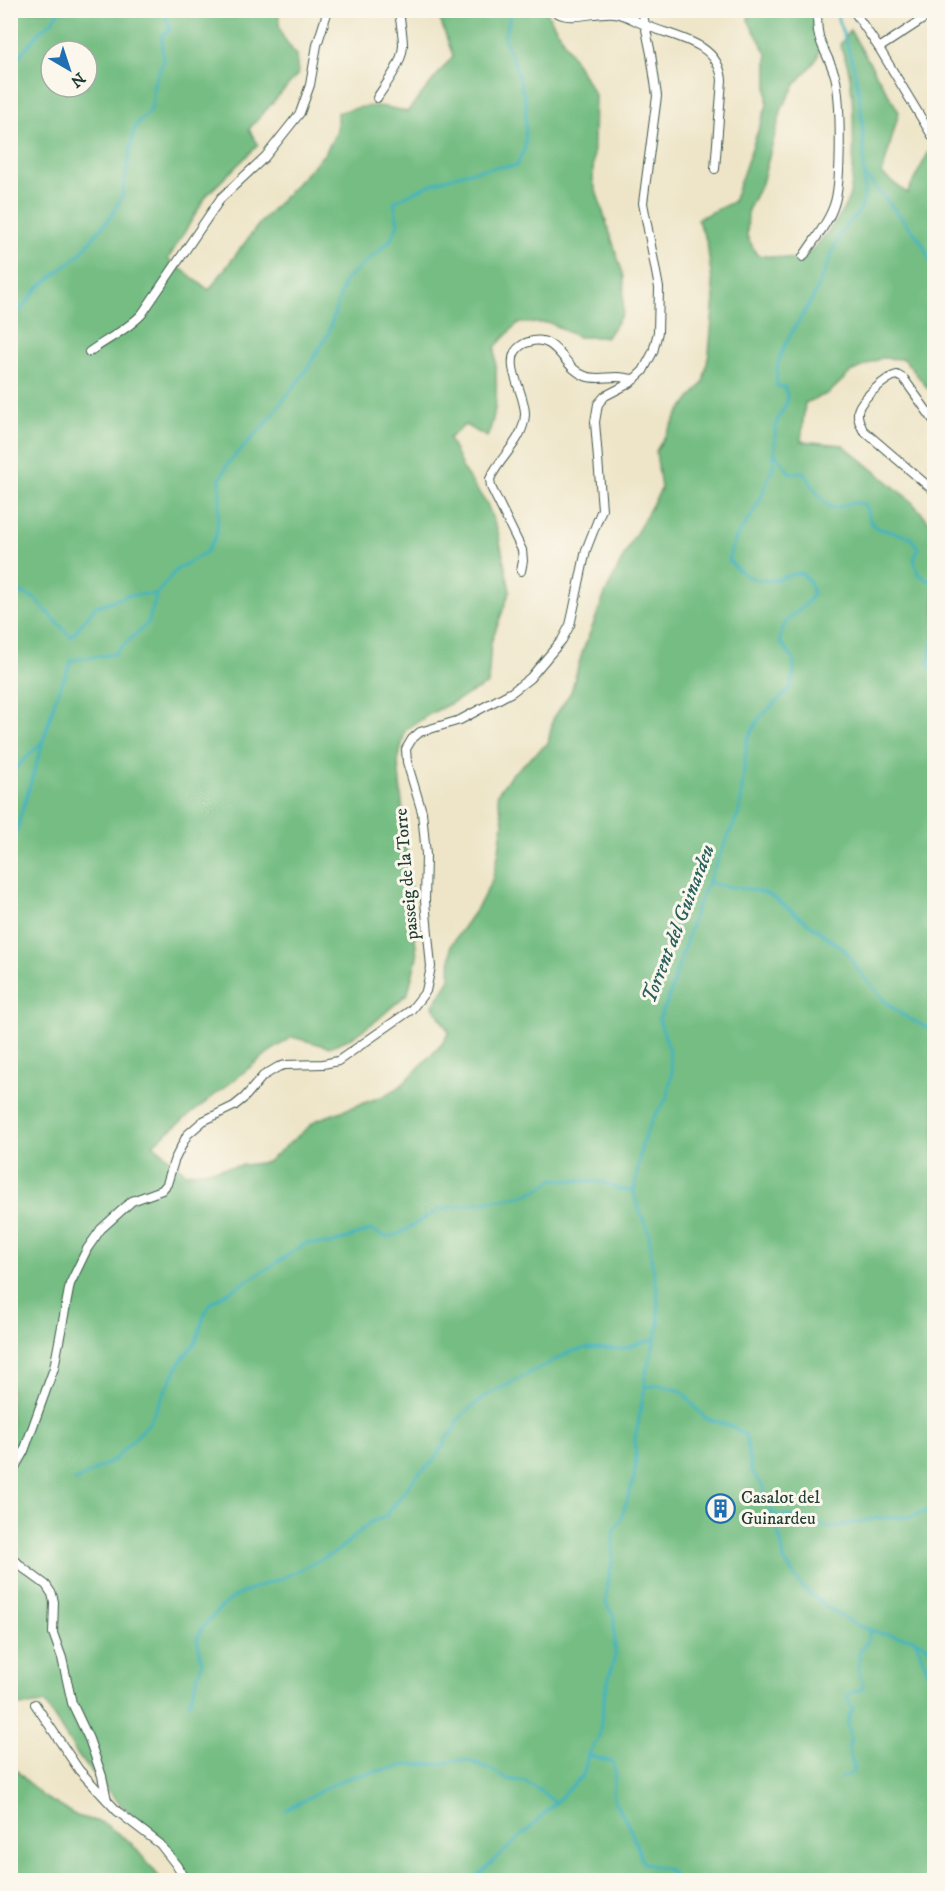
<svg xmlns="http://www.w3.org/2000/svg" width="945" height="1891" viewBox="0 0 945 1891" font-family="'IM FELL DW Pica',serif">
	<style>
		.forest { fill: #75bd83; stroke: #4a7d5c; stroke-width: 1.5; fill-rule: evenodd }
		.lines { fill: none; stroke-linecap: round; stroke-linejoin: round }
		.stream { stroke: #45b4bf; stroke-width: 3 }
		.street-casing { stroke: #3e564a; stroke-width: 10 }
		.street { stroke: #fff; stroke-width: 8 }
		.labels { text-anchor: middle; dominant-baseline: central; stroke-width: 6; stroke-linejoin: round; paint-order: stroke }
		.street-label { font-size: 18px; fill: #1f3d34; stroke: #fbf7ec }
		.poi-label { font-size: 18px; fill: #1f3d34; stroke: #fbf7ec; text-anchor: start }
		.water-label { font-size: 20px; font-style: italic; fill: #2a615e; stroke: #fbf7ec }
	</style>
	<rect width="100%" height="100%" fill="#fbf7ec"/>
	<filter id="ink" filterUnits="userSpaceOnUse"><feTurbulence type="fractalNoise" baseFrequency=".0167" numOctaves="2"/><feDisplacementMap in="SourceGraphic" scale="12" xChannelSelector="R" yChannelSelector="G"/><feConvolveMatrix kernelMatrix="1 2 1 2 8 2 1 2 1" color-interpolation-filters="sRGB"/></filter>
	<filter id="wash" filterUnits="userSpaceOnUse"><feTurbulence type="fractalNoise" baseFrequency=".008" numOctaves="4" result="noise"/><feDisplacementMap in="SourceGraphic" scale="24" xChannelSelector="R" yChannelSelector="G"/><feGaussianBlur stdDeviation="1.35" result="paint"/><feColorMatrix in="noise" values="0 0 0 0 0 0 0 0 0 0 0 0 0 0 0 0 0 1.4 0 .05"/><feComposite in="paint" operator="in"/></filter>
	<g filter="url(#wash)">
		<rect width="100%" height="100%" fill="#eee5c8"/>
		<g class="forest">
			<path d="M11,11H279V25L283,37L296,55L298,74L249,129L258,145L207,195L168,259L209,290L259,224L325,153L337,131V113C366,104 379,104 407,112L453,56L437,11H546L595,95L593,181L624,277L623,313L607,337H578L550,323H518L495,347C496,379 500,408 487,437L465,425L449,438L464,471L487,504L498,532L510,591L491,643L488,684L428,715L405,730L398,762L417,957L408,993L376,1021L351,1038L329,1047L292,1037L268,1053L153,1144L186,1173L267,1162L317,1120L386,1095L402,1085L442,1044L449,1032L433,1006L450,979L451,945L479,905L492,880L499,851L503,821L497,794L512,774L548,743L553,719L571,692L582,653L605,594L630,544L661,489L656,451L680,411L703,383L709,353L714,298L707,242L697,219L733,202L767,105V54L748,20L750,11H816L813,29L821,45L817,59L795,85L782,108L762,183L748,210L747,236L757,255L802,260C820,242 840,221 849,197C856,175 854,91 848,67C846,60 842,52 840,45L850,30L899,112L882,174L907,193L934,142V396L904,359L881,358L851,372L829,393L805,403L801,441L843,445L910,500L934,527V1880H187L171,1849L117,1801L79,1757L45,1703L11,1707ZM51,51H87V87H51Z"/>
			<path d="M10,1764L42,1796L77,1816L103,1823L130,1842L162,1880H11Z"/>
		</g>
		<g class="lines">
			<g class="stream">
				<path d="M10,67L41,30L51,23L60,10"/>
				<path d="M864,174L921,241L934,268"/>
				<path d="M10,323L37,289L79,255L112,215L122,196L134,130L138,122L148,114L152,107L154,83L163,62L162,36L170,29L166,19L167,10"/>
				<path d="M776,455L790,473L803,472C812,482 817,498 829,506C839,512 848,498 865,505L871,523L877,528L910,537L918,548L914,560L918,574L934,583"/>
				<path d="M10,588L34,598L71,637L95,607L129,595L157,594"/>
				<path d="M934,640C930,653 925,663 934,674"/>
				<path d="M10,774L43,741L55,700L72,660L114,654L148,623L157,594L176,570L206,552L216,536L220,498V479L229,462L268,421L307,369L328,334L345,280L390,241L398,224L394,202C432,181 472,167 516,166L525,148L526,103L515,65L504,38L512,10"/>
				<path d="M10,852L43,741"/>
				<path d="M708,882C728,889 751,886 770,895L846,951L858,970L889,1005L904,1016L934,1031"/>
				<path d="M645,1387L659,1385L681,1391L705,1418L733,1427L746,1436L751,1470L763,1487L782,1545L784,1560L802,1587L828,1608L858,1626L883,1634L915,1639L934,1651"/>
				<path d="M75,1481L114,1460L149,1423L180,1362L196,1342L205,1313L212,1302L270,1267L306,1243L330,1244L371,1230L385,1237L397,1235L440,1209L521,1196L538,1190L554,1179L602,1182L618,1189L634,1191"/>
				<path d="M770,1513L800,1517L830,1528L878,1518L910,1517L934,1509"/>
				<path d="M915,1640L928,1671L934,1695"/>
				<path d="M189,1704L202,1663L197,1638L203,1627L219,1609L234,1597L256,1587L281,1579L336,1552L371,1522L385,1517L417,1475L434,1461L439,1451L445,1445V1439L456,1429L457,1421L468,1410L484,1397L570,1352L586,1348L622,1349L654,1339"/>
				<path d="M588,1755L612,1762C619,1773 611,1786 614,1798C616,1808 623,1814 627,1823C634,1835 638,1850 643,1863L669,1870L677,1880"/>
				<path d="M841,1778L852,1773L854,1767C852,1758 846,1749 851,1739C850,1729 843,1719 853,1711L847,1696L852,1692L861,1690L863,1687L859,1670V1652L867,1642L870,1630"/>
				<path d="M286,1810L330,1786L351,1777L407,1765L439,1764L462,1760L469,1761L490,1769L507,1779L526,1782L545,1794L555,1803"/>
				<path d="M473,1880L530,1828L583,1775L588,1755L599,1737L605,1692L615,1656L614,1617L606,1603L607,1584L612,1564L613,1532L621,1519L634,1479L636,1460L635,1439L645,1387V1376L659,1325L657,1289L651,1258L649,1233L636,1202L634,1191L642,1143L653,1118L667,1098L672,1073L668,1046L659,1019L668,1000L696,909L740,810L747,740L760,717L789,690L794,673V660L780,642C782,613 801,616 813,594L810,583L802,573C791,573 784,578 774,580C756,583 740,575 729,560C731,540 744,528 754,511C761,499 766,485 771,472C778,453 772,438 777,422C782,406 791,409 785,387L777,386C773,354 795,329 809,304C822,282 830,257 840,234C846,223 858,217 862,205C866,196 864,183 864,173C864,115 860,75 838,20L837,10"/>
			</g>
		</g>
	</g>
	<g filter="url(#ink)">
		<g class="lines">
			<defs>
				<g id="street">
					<path d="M553,10C569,24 596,10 615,13C627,15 635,21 645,25C675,38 718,41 722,80L715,169"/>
					<path d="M853,10L879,48L934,139"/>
					<path d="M879,48L934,12"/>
					<path d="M377,98C387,82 402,65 403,45C403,34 400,22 399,10"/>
					<path d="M803,257C813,241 828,224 834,205C842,183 841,99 835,76C827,50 814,42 818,10"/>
					<path d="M89,352C107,339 127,330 142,314L221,198L265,157L300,113L310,85L317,45L328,10"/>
					<path d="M934,421L904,379L897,375C886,377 860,400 858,411C857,418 860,424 863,430L934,491"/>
					<path d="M521,571L523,561L522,550L491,487L490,479C500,456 523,442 525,415C526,396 506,369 515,352C518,347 524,343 529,342C557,333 563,368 585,376C595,380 606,377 617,377C623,377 629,379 635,379"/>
					<path d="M10,1476L24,1451L54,1368L70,1284L87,1249L101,1229L132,1201L162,1190L167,1184L174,1161L187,1135L203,1121L234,1106L244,1098L263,1076L278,1067L285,1065L323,1064L338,1061L411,1010L426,991L431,967L425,901L426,855L422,812L407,762L406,749L412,739L420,732L460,720L512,692L530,678L562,640L570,625L573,612L586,550L602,509L595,422L598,404L605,396L630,383L643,371L653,352L658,332L659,288L643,203L657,96L651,54L642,10"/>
					<path d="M10,1555L23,1568L46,1585L52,1594L54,1602L53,1633L62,1658L72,1703L89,1739L102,1776L107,1800"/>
					<path d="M35,1704L79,1770L117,1811L160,1844L177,1866L185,1880"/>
				</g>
			</defs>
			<use href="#street" class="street-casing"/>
			<use href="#street" class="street"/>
		</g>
	</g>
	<defs>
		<symbol id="building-ring" viewBox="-11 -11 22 22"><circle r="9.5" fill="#fbf7ec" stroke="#1f6fb2" stroke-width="1.5"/><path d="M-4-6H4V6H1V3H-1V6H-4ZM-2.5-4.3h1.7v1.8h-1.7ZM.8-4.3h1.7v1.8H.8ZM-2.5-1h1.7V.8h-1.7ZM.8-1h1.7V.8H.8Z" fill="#1f6fb2"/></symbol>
	</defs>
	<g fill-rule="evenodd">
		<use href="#building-ring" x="704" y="1492" width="33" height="33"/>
	</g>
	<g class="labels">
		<g class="street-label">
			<text transform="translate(407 874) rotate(-95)">passeig de la Torre</text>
		</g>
		<g class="poi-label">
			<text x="741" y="1498">Casalot del<tspan x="741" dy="21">Guinardeu</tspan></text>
		</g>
		<g class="water-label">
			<text transform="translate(679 924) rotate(-69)">Torrent del Guinardeu</text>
		</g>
	</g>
	<rect width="945" height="1891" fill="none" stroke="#fbf7ec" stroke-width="36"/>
	<g transform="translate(69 69) rotate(141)"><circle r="28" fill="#fbf7ec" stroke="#a3ada2" stroke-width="1.5"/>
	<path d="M0-4.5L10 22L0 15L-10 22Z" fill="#1f6fb2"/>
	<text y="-9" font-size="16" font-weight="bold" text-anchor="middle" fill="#1f3d34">N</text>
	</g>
</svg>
